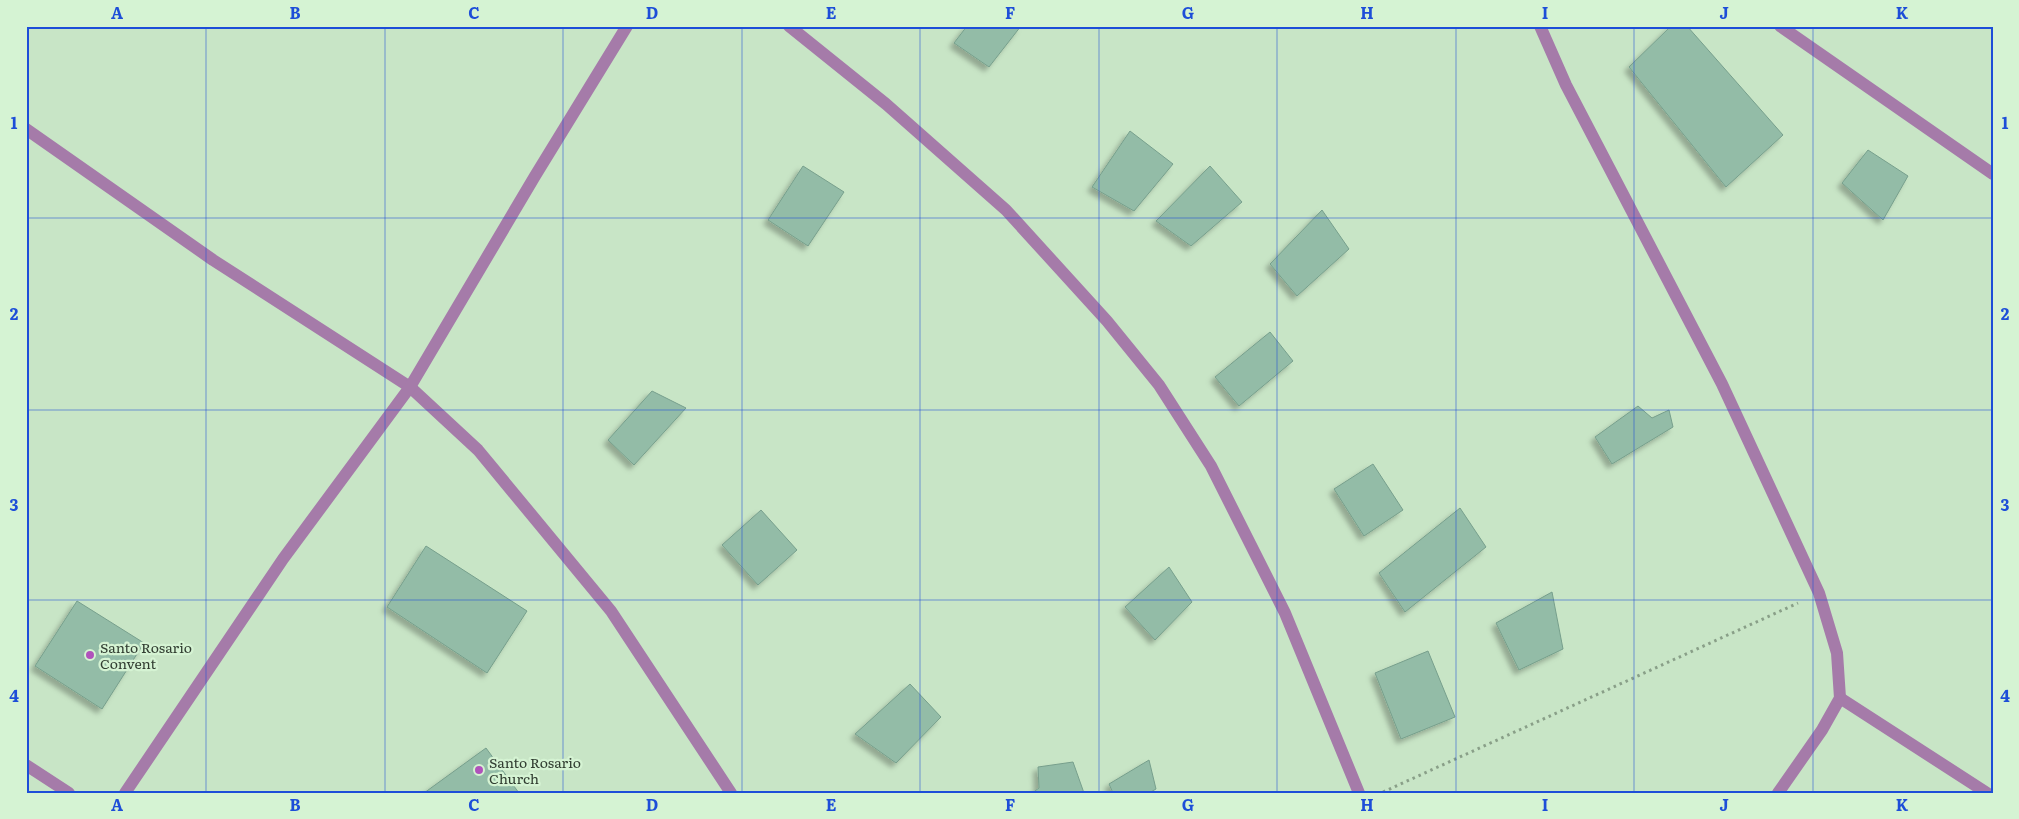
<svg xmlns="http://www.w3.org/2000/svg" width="2019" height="819" viewBox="0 0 2019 819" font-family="Literata,serif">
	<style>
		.building { fill: #93bca7; stroke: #779f8c; filter: url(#shadow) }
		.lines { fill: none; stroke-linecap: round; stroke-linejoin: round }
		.path { stroke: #899f88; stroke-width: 3; stroke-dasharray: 2.5 4; stroke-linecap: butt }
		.minor { stroke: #a57ba9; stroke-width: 12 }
		.grid { fill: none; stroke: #1d4ed8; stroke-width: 1; stroke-opacity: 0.55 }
		.poi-dot { fill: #b052bb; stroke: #d5f3d3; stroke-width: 2 }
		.labels { text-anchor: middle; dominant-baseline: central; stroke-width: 4.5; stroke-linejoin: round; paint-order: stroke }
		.poi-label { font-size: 14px; fill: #313d31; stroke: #d5f3d3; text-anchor: start }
		.neatline { fill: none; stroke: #1d4ed8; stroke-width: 2 }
		.grid-label { font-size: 16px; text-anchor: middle; font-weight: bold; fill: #1d4ed8 }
	</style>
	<defs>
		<filter id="shadow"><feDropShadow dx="-4.5" dy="4.5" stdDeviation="2.5" flood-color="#0004"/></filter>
	</defs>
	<rect width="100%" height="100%" fill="#c8e5c6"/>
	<g class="building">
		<path d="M967,26H1021L989,67L954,43Z"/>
		<path d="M1671,26H1687L1783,135L1726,187L1629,67Z"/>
		<path d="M1130,131L1173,164L1134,211L1092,187Z"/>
		<path d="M1868,150L1908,176L1883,220L1842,183Z"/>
		<path d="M803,166L844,192L808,246L768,220Z"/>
		<path d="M1210,166L1242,202L1191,246L1156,221Z"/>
		<path d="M1322,210L1349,249L1297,296L1270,264Z"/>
		<path d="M1270,332L1293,361L1239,406L1215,377Z"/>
		<path d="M652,391L686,408L634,465L608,440Z"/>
		<path d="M1638,406L1652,418L1669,410L1673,427L1612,464L1595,437Z"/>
		<path d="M1373,464L1403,510L1364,536L1334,489Z"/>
		<path d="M1460,508L1486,547L1405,612L1379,573Z"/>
		<path d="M761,510L797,550L758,585L722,545Z"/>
		<path d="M426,546L527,611L487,673L387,607Z"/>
		<path d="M1169,567L1192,602L1155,640L1125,607Z"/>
		<path d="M1552,592L1563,649L1519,670L1496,623Z"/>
		<path d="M77,601L144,643L102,709L35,666Z"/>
		<path d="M1428,651L1455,717L1401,739L1375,673Z"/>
		<path d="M910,684L941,717L896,763L855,734Z"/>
		<path d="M486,748L519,793H424Z"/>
		<path d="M1149,760L1156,789L1149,793H1113L1109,784Z"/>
		<path d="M1073,762L1084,793H1032L1039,788L1038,767Z"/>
	</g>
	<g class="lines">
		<path class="path" d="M1383,792L1798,603"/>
		<g class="minor">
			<path d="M789,26L886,104L1006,210L1107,321L1159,385L1211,466L1285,613L1359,793"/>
			<path d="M1540,26L1566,85L1722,384L1819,593L1837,653L1840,698L1822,730L1778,793"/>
			<path d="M1780,26L1993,174"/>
			<path d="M26,129L213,260L410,387L478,450L611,611L731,793"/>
			<path d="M1840,698L1987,793"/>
			<path d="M26,765L69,793"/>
			<path d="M125,793L283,559L410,387L535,176L627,26"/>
		</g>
	</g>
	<path class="grid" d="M206,26V793M385,26V793M563,26V793M742,26V793M920,26V793M1099,26V793M1277,26V793M1456,26V793M1634,26V793M1813,26V793M26,218H1993M26,410H1993M26,600H1993"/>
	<g class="poi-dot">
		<circle cx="90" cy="655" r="5"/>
		<circle cx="479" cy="770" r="5"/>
	</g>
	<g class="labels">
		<g class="poi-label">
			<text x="100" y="647">Santo Rosario<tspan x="100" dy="16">Convent</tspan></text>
			<text x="489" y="762">Santo Rosario<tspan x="489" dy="16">Church</tspan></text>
		</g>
	</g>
	<rect width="2019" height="819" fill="none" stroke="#d5f3d3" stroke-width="55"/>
	<rect x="28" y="28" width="1964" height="764" class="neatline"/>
	<g class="grid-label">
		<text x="117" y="19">A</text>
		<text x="295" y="19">B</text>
		<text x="474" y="19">C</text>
		<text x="652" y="19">D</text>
		<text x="831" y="19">E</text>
		<text x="1010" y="19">F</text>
		<text x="1188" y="19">G</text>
		<text x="1367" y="19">H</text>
		<text x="1545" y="19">I</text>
		<text x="1724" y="19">J</text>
		<text x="1902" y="19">K</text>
		<text x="14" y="129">1</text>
		<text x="2005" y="129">1</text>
		<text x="14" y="320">2</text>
		<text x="2005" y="320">2</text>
		<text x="14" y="511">3</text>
		<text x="2005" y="511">3</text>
		<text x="14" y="702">4</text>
		<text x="2005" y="702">4</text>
		<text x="117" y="811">A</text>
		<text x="295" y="811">B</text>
		<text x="474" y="811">C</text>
		<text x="652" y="811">D</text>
		<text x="831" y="811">E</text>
		<text x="1010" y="811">F</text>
		<text x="1188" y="811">G</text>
		<text x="1367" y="811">H</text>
		<text x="1545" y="811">I</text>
		<text x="1724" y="811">J</text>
		<text x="1902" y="811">K</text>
	</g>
</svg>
